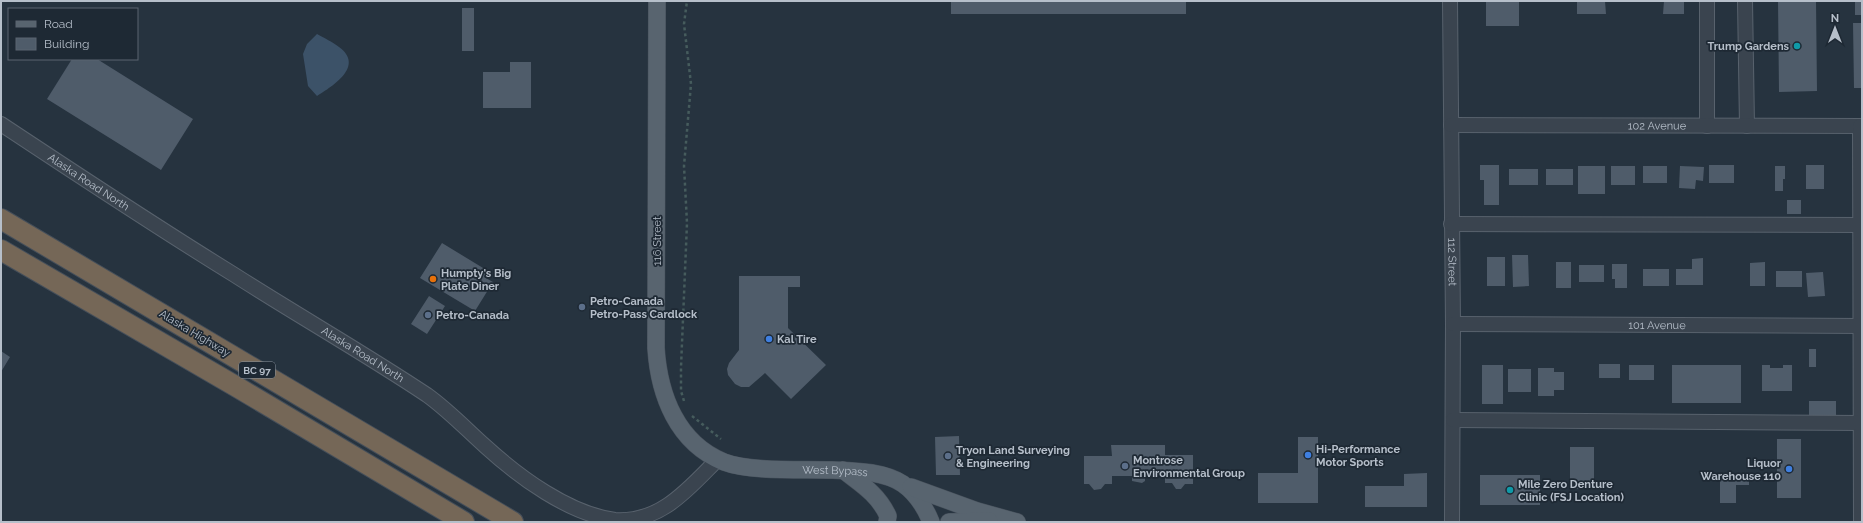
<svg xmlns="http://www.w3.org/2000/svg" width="1863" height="523" viewBox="0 0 1863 523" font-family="Raleway,sans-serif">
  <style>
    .water { fill: #3c5268 }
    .building { fill: #4f5c6a }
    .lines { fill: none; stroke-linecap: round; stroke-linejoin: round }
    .minor-casing { stroke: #58626d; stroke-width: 16 }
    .major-casing { stroke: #46505b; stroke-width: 18 }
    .highway-casing { stroke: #454f5a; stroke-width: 22 }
    .path { stroke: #465c5d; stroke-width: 2.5; stroke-dasharray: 3 3; stroke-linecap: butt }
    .minor { stroke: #3a444f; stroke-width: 14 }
    .major { stroke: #58646f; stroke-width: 17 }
    .highway { stroke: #756757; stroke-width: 20 }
    .culture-dot { fill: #0f9aa8; stroke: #1e2934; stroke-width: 1.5 }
    .food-dot { fill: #e8710a; stroke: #1e2934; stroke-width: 1.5 }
    .service-dot { fill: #5c6f8a; stroke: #1e2934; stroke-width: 1.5 }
    .shop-dot { fill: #3f7fe0; stroke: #1e2934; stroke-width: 1.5 }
    .labels { text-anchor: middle; stroke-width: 3.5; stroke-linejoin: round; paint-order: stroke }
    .shield { fill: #1e2934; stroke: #88929d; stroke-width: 1 }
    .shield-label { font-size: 10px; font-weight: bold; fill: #b6bfca }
    .poi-label { font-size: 11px; font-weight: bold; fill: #b6bfca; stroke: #1e2934; text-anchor: start }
    .street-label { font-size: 11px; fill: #b6bfca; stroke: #1e2934 }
  </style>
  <rect width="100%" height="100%" fill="#26333f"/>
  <path class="water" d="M317 34C324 38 333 42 339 47 365 66 333 86 317 96L308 86 303 54 307 44Z"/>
  <path class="building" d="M951 1H1186V14H951Z
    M1577 1H1605L1606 14H1577Z
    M1664 1H1684V14H1663Z
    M1778 1H1816L1817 91 1779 92Z
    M1855 1H1862V15H1855Z
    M1486 2H1519V26H1486Z
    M462 8H474V51H462Z
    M1853 23H1862V88H1854Z
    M72 59H97L193 119 161 170 47 99Z
    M510 62H531V108H483V72H510Z
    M1480 165H1499V205H1484V180H1480Z
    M1709 165H1734V183H1709Z
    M1806 165H1824V189H1806Z
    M1578 166H1605V194H1578Z
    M1611 166H1635V185H1611Z
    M1643 166H1667V183H1643Z
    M1680 166 1704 167 1703 181 1696 180 1695 189 1679 188Z
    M1775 166H1785V179H1783V191H1775Z
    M1509 169H1538V185H1509Z
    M1546 169H1573V185H1546Z
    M1787 200H1801V214H1787Z
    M442 243 488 271 484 277 493 282 475 311 420 278Z
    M1512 255H1528L1529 286 1513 287Z
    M1487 257H1505V286H1487Z
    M1703 258V285H1676V269H1692V259Z
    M1556 262H1571V288H1556Z
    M1765 262V286H1750V263Z
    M1612 264H1627V288H1615V279H1612Z
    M1579 265H1604V282H1579Z
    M1643 269H1669V286H1643Z
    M1776 271H1802V287H1776Z
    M1823 272 1825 296 1808 297 1806 273Z
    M739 276H800V287H788V328L826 365 791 399 765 373 749 387H741L735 384 728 375 727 369 729 363 739 350Z
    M429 296 445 306 427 334 411 324Z
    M1809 349H1816V367H1809Z
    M1 351 10 357 1 372Z
    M1599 364H1620V378H1599Z
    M1482 365H1503V404H1482Z
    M1629 365H1654V380H1629Z
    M1672 365H1741V403H1672Z
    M1762 365H1770V368H1783V365H1792V391H1762Z
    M1538 368H1554V372H1564V390H1554V396H1538Z
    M1508 369H1531V392H1508Z
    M1809 401H1836V418H1809Z
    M959 436 960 475H936L935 437Z
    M1298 437H1318V503H1258V473H1298Z
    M1777 439H1801V498H1777Z
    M1111 445H1165V455H1193V484H1185L1181 489H1176L1172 483H1165V476H1145V481L1142 483 1132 481V476H1112V484H1105L1101 489 1094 490 1089 484H1084V456H1112Z
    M1570 447H1594V489H1570Z
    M1427 473V507H1365V486H1404V474Z
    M1720 474H1749V485H1736V503H1720Z
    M1480 475H1540V505H1480Z"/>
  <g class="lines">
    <g class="minor-casing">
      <g id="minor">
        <path id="s1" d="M1450 1 1453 324 1452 522"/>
        <path d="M1707 1V126"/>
        <path d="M1745 1 1747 126"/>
        <path id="s2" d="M1 124C78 175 155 226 233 274 297 315 364 353 427 395 448 410 466 429 485 446 519 477 569 514 615 520 661 523 689 488 718 459"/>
        <path id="s3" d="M1451 125 1862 126"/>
        <path d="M1860 126 1861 522"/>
        <path d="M1451 224 1862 225"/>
        <path id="s4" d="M1453 324 1862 326"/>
        <path d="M1453 420 1862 423"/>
      </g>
    </g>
    <g class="major-casing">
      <g id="major">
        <path id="s5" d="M657 1 656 348C659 395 677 443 724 462 750 472 802 469 832 470 855 471 883 471 903 484 917 494 925 507 931 522"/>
        <path d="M843 470C861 484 878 494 888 516L887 522"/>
        <path d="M911 487 977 511 1017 522"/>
        <path d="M949 522 989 521"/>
      </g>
    </g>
    <g class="highway-casing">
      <path id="highway" d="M1 219 513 522
        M1 250 237 387 464 522"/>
    </g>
    <path class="path" d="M684 401 681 391V367L687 223 684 166 691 84 684 24 687 1
      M692 416 721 439"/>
    <use href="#minor" class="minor"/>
    <use href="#major" class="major"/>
    <use href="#highway" class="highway"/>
  </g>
  <g class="culture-dot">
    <circle cx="1797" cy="46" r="4"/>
    <circle cx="1510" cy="490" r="4"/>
  </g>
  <circle class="food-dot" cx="433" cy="279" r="4"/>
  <g class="service-dot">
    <circle cx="582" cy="307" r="4"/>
    <circle cx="428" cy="315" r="4"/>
    <circle cx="948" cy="456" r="4"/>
    <circle cx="1125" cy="466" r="4"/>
  </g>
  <g class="shop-dot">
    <circle cx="769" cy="339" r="4"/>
    <circle cx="1308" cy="455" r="4"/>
    <circle cx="1789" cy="469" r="4"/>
  </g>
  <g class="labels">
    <rect class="shield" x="239" y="362" width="36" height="16" rx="3"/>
    <g class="shield-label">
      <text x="257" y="374">BC 97</text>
    </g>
    <g class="poi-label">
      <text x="1789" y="50" text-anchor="end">Trump Gardens</text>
      <text x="441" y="277">Humpty's Big<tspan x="441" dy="13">Plate Diner</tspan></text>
      <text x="590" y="305">Petro-Canada<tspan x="590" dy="13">Petro-Pass Cardlock</tspan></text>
      <text x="436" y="319">Petro-Canada</text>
      <text x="777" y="343">Kal Tire</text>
      <text x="1316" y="453">Hi-Performance<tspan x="1316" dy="13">Motor Sports</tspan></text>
      <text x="956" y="454">Tryon Land Surveying<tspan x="956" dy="13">&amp; Engineering</tspan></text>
      <text x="1133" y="464">Montrose<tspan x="1133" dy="13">Environmental Group</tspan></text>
      <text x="1781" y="467" text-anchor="end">Liquor<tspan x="1781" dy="13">Warehouse 110</tspan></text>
      <text x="1518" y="488">Mile Zero Denture<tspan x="1518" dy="13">Clinic (FSJ Location)</tspan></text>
    </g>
    <g class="street-label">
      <text dy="4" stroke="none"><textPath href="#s3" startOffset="206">102 Avenue</textPath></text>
      <text dy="4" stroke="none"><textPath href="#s2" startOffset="105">Alaska Road North</textPath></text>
      <text transform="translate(657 241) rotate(-90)" y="4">116 Street</text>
      <text dy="4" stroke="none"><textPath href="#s1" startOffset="261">112 Street</textPath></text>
      <text dy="4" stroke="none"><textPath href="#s4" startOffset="204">101 Avenue</textPath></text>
      <text transform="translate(195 333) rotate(31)" y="4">Alaska Highway</text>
      <text dy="4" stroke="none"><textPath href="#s2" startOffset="429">Alaska Road North</textPath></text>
      <text dy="4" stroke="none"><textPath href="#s5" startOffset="599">West Bypass</textPath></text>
    </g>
  </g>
  <rect width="1863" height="523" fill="none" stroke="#b6bfca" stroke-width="4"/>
  <rect x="8" y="8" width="130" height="52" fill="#1e2934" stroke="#5b6570"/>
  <rect x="16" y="21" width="20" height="6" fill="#58646f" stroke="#5b6570"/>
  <text x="44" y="28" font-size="12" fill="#b6bfca">Road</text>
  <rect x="16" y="38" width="20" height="12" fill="#4f5c6a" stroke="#5b6570"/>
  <text x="44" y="48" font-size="12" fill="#b6bfca">Building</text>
  <g transform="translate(1835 28)" stroke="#1e2934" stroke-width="3" paint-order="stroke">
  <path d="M0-3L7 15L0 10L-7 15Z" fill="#b6bfca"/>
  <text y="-6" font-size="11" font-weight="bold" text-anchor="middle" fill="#b6bfca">N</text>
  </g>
</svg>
